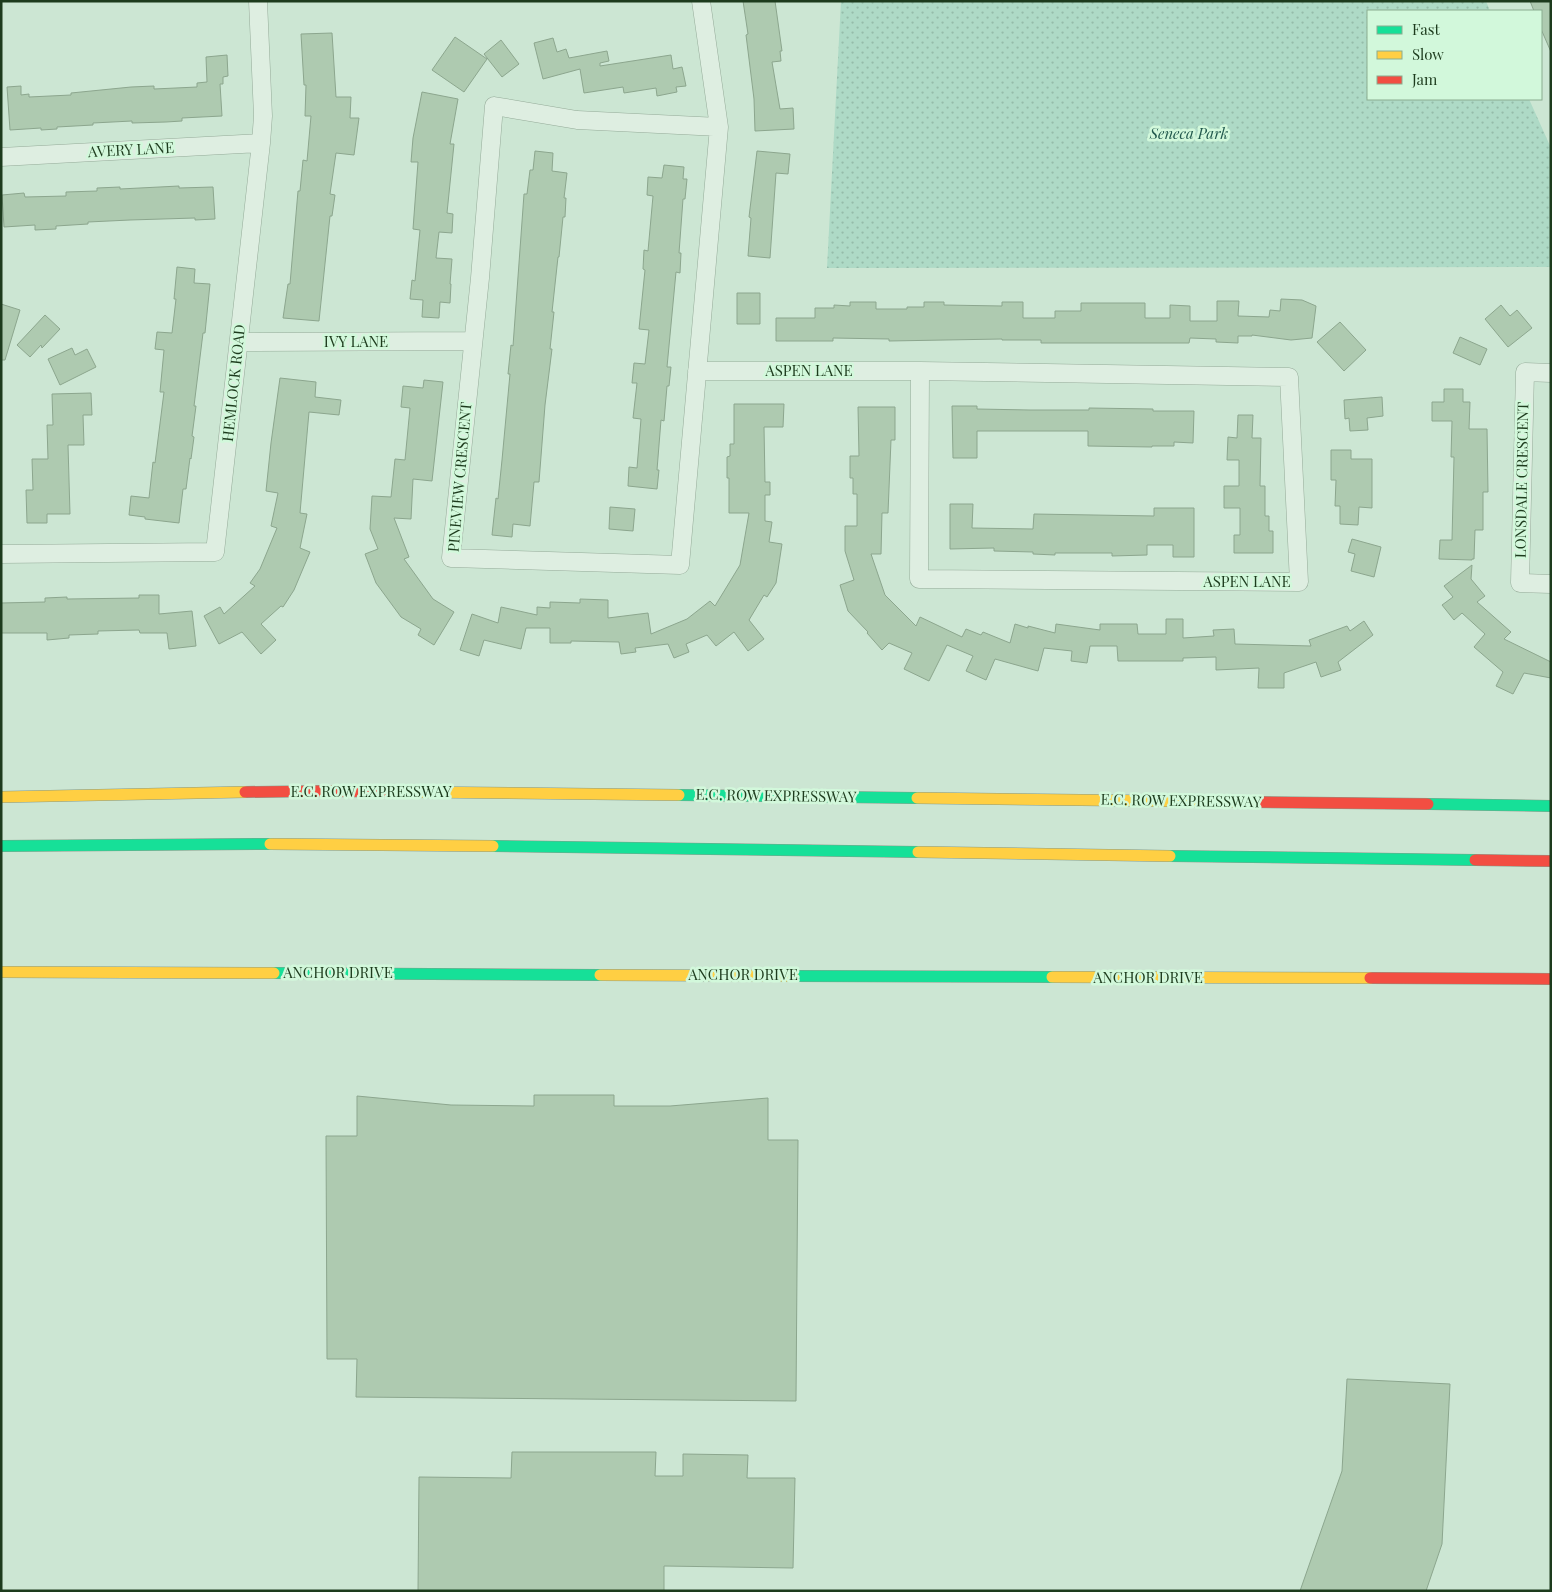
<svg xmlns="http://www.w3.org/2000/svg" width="1552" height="1592" viewBox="0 0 1552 1592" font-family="'Playfair Display',serif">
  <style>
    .park { fill: url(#park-dots) }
    .building { fill: #aecab0; stroke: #8ca68e }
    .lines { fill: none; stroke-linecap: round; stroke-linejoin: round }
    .street-casing { stroke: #95ab99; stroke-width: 19 }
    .fast-casing { stroke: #869b89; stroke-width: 12 }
    .slow-casing { stroke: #869b89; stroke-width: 12 }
    .jam-casing { stroke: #869b89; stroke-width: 12 }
    .street { stroke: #deeee1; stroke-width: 18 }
    .fast { stroke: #16e098; stroke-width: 11 }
    .slow { stroke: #ffcf43; stroke-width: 11 }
    .jam { stroke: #f24e42; stroke-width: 11 }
    .labels { text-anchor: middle; stroke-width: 5; stroke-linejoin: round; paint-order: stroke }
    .park-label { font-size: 15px; font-style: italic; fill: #22594d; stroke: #d2f8db }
    .street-label { font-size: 15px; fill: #1d3b1d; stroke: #d2f8db }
  </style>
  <defs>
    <pattern id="park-dots" width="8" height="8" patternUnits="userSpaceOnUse" patternTransform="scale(1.25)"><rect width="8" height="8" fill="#aedac6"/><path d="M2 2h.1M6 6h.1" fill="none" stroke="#95bcaa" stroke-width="1.8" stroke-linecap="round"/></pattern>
  </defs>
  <rect width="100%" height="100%" fill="#cce6d3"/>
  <path class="park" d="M841 1H1486L1490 11H1368V99H1529L1551 148V267L827 268Z"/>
  <path class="building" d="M743 1H775L782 51H780L781 61 772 62 780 109 793 108 794 129 755 131 754 99 746 35 748 34Z
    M1530 1H1551V52L1541 29V11H1534Z
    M332 33 336 97H351L350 118H359L354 155 336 153 330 194 335 195 332 216H330L319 321 283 318 288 284H290L298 191H300L303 160 307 161 311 116H305L306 85H304L301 34Z
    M455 37 487 59 464 92 432 70Z
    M553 38 557 52 566 49 569 58 607 51 609 61 600 63V66L671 55 673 69 682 67 686 86 676 87 677 92 657 96 656 88 624 93 623 87 584 93 580 69 543 79 534 43Z
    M501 40 519 64 502 77 484 54Z
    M227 55 228 76 223 77V84H220L222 116 182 118V121L166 122 132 123V121L93 123V125L57 127V129L41 130V128L10 130 7 87 21 86V95L29 94V97L71 95V93L131 87 154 86V89L197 87V83L207 82 206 57Z
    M422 92 458 99 450 144H454L447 213 453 214 452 233 439 232 436 258 452 259 450 284H451L450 303 440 302 439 318 422 317 423 300 410 299 412 280 415 281 420 230 413 229 418 162H411L413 138Z
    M535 151 553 153 552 171 567 173 564 198H566L565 217H563L559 257H558L552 312H554L550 349H552L545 405 539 482H534L530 526 513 524 512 537 492 535 496 498 498 499 502 460 510 374H508L511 345 513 346 524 194H527L530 170H533Z
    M757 151 790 154 788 174 776 173 770 258 748 256 751 218 749 217Z
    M664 165 684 167 683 179H687L685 199H683L679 253H681L680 273 676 272 667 367H671L669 386H667L664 421 661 420 657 470H659L657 489 628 486 629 467 637 468 641 419 633 418 637 383H632L634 363 645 364 649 330 639 329 645 270 643 269 644 250 648 251 653 196 647 195 648 177 662 178Z
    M179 186V188L213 187 215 219 195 220V218L130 220 88 222V224L56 226V229L35 230V225L4 227 2 195 24 193 25 197 66 196V192L97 191V188L120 187V189Z
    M177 267 195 269 194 283 210 284 205 333H203L194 406H196L192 436 194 437 191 459 190 458 186 489H183L179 523 145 519V517L129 515 131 496 149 498 153 462 155 463 164 392H160L164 350 155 349 157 332 172 333 176 299H174Z
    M737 293H760V324H737Z
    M1281 299 1302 300 1316 306 1312 338 1291 340 1252 335V336H1238V343L1216 342V339L1190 338 1189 343H1041V340H1002V339L889 341V339L833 338V341H776V318H815V308H834V305L850 306V302H876V309H907V307H924V302H944V305L1002 306V302H1023V318H1055V311H1081V303H1145V318H1170V305L1190 306V321H1217V301H1239L1238 316 1269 317 1270 310 1280 311Z
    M1 304 20 310 5 360H1Z
    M1501 305 1510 316 1517 310 1532 328 1508 347 1485 319Z
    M45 315 60 329 42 348 41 345 30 357 17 345Z
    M1340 322 1366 350 1344 371 1317 342Z
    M1460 337 1487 349 1480 365 1453 353Z
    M72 348 75 355 87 349 96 367 60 385 48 359Z
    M280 378 316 382 315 397 341 400 339 415 309 412 300 513 307 514 300 548 310 552 294 590 283 607 281 606 261 624 276 640 261 654 242 632 219 644 204 616 220 607 224 614 255 586 250 583 260 569 277 528 271 526 278 493 266 491 271 443Z
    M424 380 443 382 432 481 413 479 411 519 394 518 409 557 404 559 433 599 454 612 434 645 418 635 421 629 401 617 376 583 365 554 378 549 370 529 372 496 391 497 395 459 405 460 410 408 401 407 403 386 423 388Z
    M1444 389H1463V402H1470L1469 429H1487L1488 492H1483V530H1475L1474 559H1472V560L1439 559 1440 540H1452L1454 457H1451L1452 421H1432V402H1444Z
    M91 393 92 415H83L84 445H68L70 514H47V523H27L26 490H33L32 459H48L47 425H53L52 394Z
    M1382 397 1383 416 1367 418 1368 430 1350 431 1349 418 1345 419 1344 400Z
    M734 404H784L783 427H764L765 482H770V495H765V521L772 522 769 542 782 544 776 583 767 597 764 595 749 620 764 639 748 651 734 632 716 646 707 635 686 644 689 652 674 658 668 644 635 648 636 652 621 654 619 642 571 641V643H550V628H526L521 649 484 640 479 656 460 650 472 614 498 623 501 607 537 615V607L550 608V602L580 603V599L608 600V618L648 613 651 634 687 619 710 601 715 606 740 565 749 513H729V478H727V457L730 456V444H734Z
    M952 406H977V409L1030 410H1089V408L1153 409V411H1194L1193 443 1174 442V446H1152V447L1088 446V431H977V458H953Z
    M858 407H895V440H891L888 513H882L881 554H871L885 595 916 626 920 617 962 637 966 629 981 635 983 632 1010 643 1015 624 1028 628V626L1055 633 1056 624 1100 630V624H1137L1138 634H1166V619H1183V638L1214 636 1213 630 1234 629 1235 644 1311 646 1309 640 1347 626 1350 631 1364 621 1373 635 1338 662 1341 670 1321 677 1316 662 1284 673V688H1258L1259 668 1216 670V657L1183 658V661H1118L1117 646H1090L1087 663 1071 661 1072 651 1044 648 1038 671 995 659 986 680 966 671 973 656 947 645 929 681 904 669 912 653 889 643 882 650 867 633 868 632 848 611 840 585 854 580 845 551V526H857V494H853V478H850V456H859Z
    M1238 415H1253L1252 438H1261L1260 486H1265V516H1269V531H1273V553H1234V535H1240V508H1224V486H1239V460H1227L1228 437 1237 438Z
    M1331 450H1351V459H1372V508L1359 507 1358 525 1340 524V506H1335L1336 480H1331Z
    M950 504H973L972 528 1033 529 1034 514 1154 516V508H1194V557H1173V545H1147V555L1112 556V553H1055V555L1033 554V552L994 551V548L950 549Z
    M610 507 635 509 633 531 609 529Z
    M1352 539 1381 547 1374 577 1351 571 1355 554 1348 552Z
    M1472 565 1471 579 1485 596 1477 602 1511 632 1504 639 1551 662V678L1524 673 1513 694 1496 686 1503 672 1474 647 1485 634 1462 613 1454 620 1442 605 1453 597 1444 586Z
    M139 595H159V614L192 611 196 646 169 649 167 633H140L139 630 98 631V634L69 635V638L47 640V633H1V603L45 602V598L67 597V599L139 598Z
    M534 1095H614V1106H670L768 1098V1140H798L796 1401 356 1397 357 1359H327L326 1136H357V1096L451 1105 534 1106Z
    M1347 1379 1450 1384 1442 1544 1426 1591H1300L1342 1471Z
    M512 1452H656L655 1476H683V1454L748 1455 747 1478H795L793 1568 664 1566V1591H418L419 1477 511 1478Z"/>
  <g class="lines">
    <g class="street-casing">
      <path id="street" d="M701 1 719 127 680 565 451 558 480 278 494 106 577 120 719 127
        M1 157 261 143
        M239 342 473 341
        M697 371H920L919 579 1299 582 1289 377 920 371
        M1551 373 1525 372 1520 583 1551 584
        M1 554 215 552 261 143 263 116 258 1"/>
    </g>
    <g class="fast-casing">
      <path id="fast" d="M679 795 917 798
        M1428 804 1551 806
        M1 846 270 844
        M493 846 918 852
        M1170 856 1475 860
        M274 973 600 975
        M793 976 1052 977"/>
    </g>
    <g class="slow-casing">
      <path id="slow" d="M414 792 679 795
        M1 797 245 792
        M917 798 1253 802
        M270 844 493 846
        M918 852 1170 856
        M1 972 274 973
        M600 975 793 976
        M1052 977 1370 978"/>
    </g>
    <g class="jam-casing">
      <path id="jam" d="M245 792 325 791 414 792
        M1253 802 1428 804
        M1475 860 1551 861
        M1370 978 1551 979"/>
    </g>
    <use href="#street" class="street"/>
    <use href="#fast" class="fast"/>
    <use href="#slow" class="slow"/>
    <use href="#jam" class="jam"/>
  </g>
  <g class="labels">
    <g class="park-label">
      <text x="1189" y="139">Seneca Park</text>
    </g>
    <g class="street-label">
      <text transform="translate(131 150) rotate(-3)" y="5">AVERY LANE</text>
      <text x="356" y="347">IVY LANE</text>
      <text x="809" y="376">ASPEN LANE</text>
      <text transform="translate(234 383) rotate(-84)" y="5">HEMLOCK ROAD</text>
      <text transform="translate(460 477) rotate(-85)" y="5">PINEVIEW CRESCENT</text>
      <text transform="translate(1522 480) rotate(-89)" y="5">LONSDALE CRESCENT</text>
      <text x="1247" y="587">ASPEN LANE</text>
      <text x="371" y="797">E.C. ROW EXPRESSWAY</text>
      <text transform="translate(776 796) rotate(1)" y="5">E.C. ROW EXPRESSWAY</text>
      <text transform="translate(1181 801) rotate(1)" y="5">E.C. ROW EXPRESSWAY</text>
      <text x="338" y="978">ANCHOR DRIVE</text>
      <text x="743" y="980">ANCHOR DRIVE</text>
      <text x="1148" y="983">ANCHOR DRIVE</text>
    </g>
  </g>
  <rect width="1552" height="1592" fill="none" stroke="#1d3b1d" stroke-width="5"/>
  <rect x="1367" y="10" width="175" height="90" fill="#d2f8db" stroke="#8aac8f"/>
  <rect x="1377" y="26" width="25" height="8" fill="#16e098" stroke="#8aac8f"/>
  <text x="1412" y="35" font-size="15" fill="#1d3b1d">Fast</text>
  <rect x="1377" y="51" width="25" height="8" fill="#ffcf43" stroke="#8aac8f"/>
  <text x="1412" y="60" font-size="15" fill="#1d3b1d">Slow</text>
  <rect x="1377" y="76" width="25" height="8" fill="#f24e42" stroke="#8aac8f"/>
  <text x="1412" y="85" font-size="15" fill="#1d3b1d">Jam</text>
</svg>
